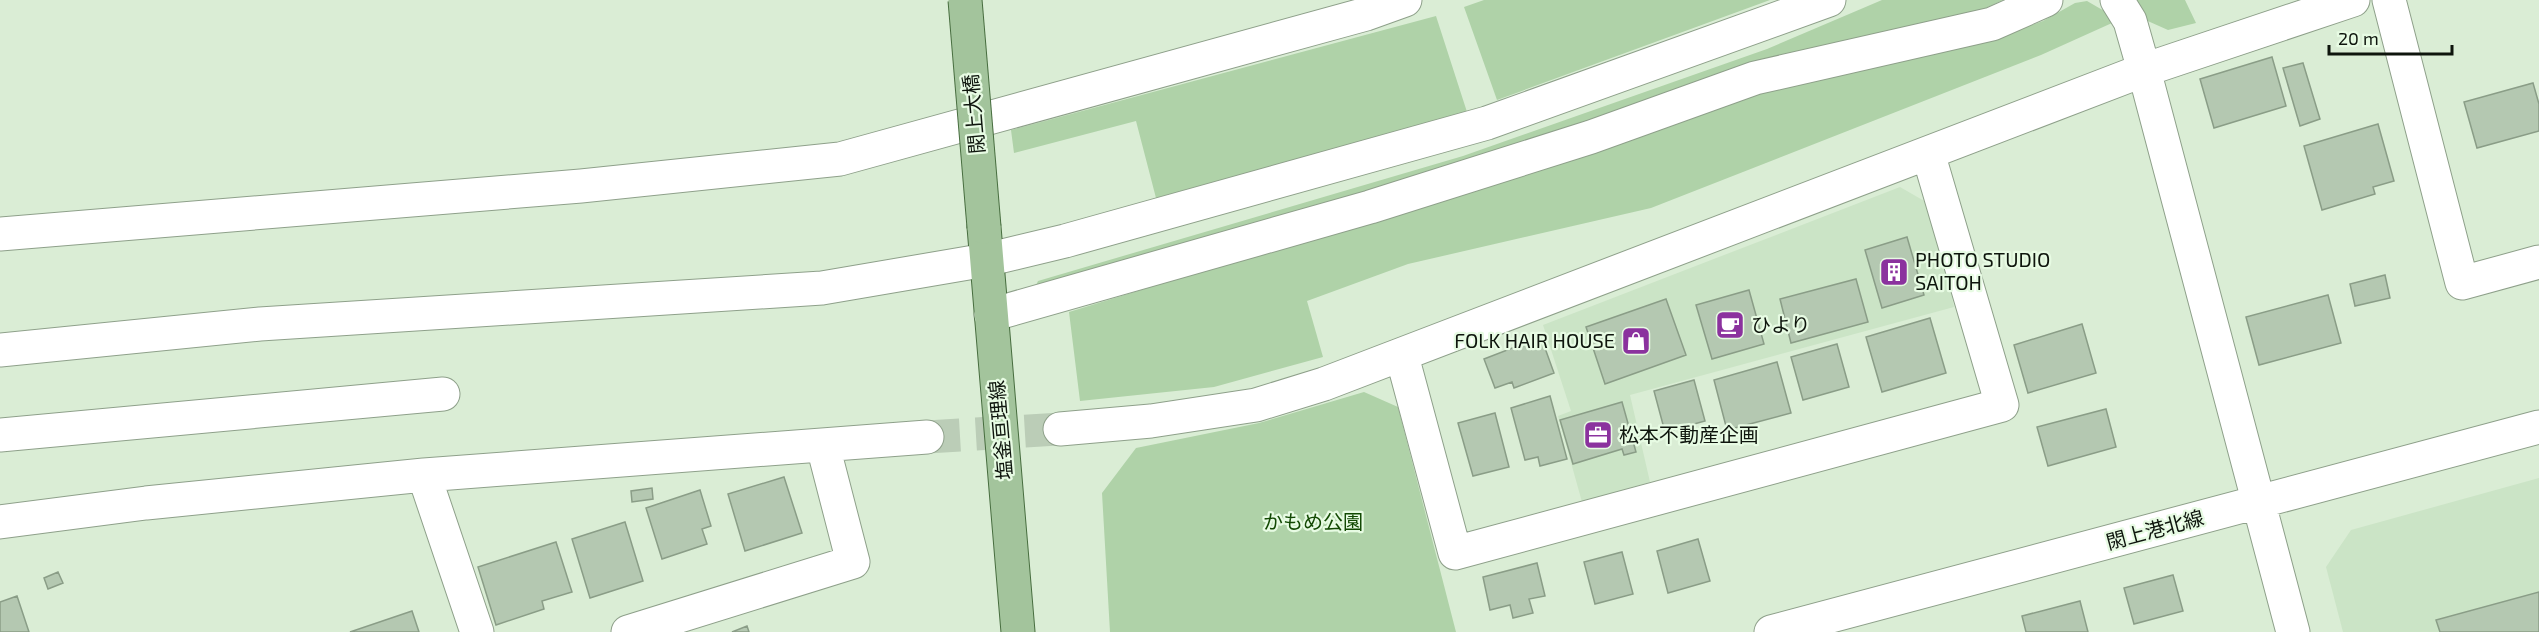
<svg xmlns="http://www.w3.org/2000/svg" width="2539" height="632" viewBox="0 0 2539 632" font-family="'Exo 2','Noto Sans JP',sans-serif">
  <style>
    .built { fill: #cbe4c6 }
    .green { fill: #afd2a8 }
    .building { fill: #b4c8b1; stroke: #8a9d87; stroke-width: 1.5 }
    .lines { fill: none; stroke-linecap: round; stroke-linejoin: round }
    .minor-tunnel { stroke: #bbcdb7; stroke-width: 33; stroke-dasharray: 33 16; stroke-linecap: butt }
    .minor-casing { stroke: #8ea08a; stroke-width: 35 }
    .major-casing { stroke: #476d3f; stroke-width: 35 }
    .minor { stroke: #fff; stroke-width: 33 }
    .major { stroke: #a3c49c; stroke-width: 33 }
    .major-bridge-casing { stroke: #476d3f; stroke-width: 35; stroke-linecap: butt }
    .major-bridge { stroke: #a3c49c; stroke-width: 33 }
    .labels { text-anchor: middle; stroke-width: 4.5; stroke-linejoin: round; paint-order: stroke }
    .street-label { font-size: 20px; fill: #0e150d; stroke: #e7fbe3 }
    .poi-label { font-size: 20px; fill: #0e150d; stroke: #e7fbe3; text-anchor: start }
    .park-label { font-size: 20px; fill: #124903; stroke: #e7fbe3 }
  </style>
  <rect width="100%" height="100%" fill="#daedd5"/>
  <path class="built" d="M1900 187 1933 206 1954 307 1630 395 1650 482 1582 502 1558 416 1571 411 1543 325Z
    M2539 478V632H2343L2326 567 2351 530Z"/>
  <path class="green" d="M1484 0H1770L1497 100 1464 7Z
    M1882 0H2003L1977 12 1469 167 1032 294 1038 281 1463 156 1767 49Z
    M2134 0H2185L2196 23 2168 30 2141 18Z
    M2087 1 2106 12 2112 23 2041 55 1651 208 1408 264 1307 301 1323 357 1214 387 1080 401 1069 312 1415 206 1772 89 2001 36 2043 21 2075 3Z
    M1436 16 1467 112 1156 198 1136 121 1014 153 1011 130Z
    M1364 392 1398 407 1456 632H1110L1102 493 1136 448 1259 423Z"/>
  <path class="building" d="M2272 57 2286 106 2214 128 2200 79Z
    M2303 63 2320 119 2300 126 2283 68Z
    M2533 83 2539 104V131L2477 148 2464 102Z
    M2378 124 2394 181 2373 187 2375 194 2322 210 2304 146Z
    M1907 237 1924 295 1882 308 1865 250Z
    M2385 275 2390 298 2355 306 2350 284Z
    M1856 279 1868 322 1791 343 1780 299Z
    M1749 290 1764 344 1712 359 1696 305Z
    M2328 295 2341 343 2259 365 2246 317Z
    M1666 299 1686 355 1605 384 1586 327Z
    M1930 318 1946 373 1882 392 1866 337Z
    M2082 324 2096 373 2028 393 2014 345Z
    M1541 337 1554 373 1514 388 1512 382 1495 388 1484 359Z
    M1837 344 1849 387 1803 400 1791 357Z
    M1777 362 1791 413 1727 430 1714 380Z
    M1694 380 1705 421 1665 432 1654 391Z
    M1550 396 1567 459 1540 466 1538 457 1525 460 1511 408Z
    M1622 402 1636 452 1624 455 1622 449 1573 464 1560 420Z
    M2106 409 2116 447 2048 466 2037 427Z
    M1495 413 1509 467 1473 476 1458 423Z
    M784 477 802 533 745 551 728 494Z
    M652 488 653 499 632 502 631 491Z
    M700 490 711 526 702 529 707 544 662 559 646 508Z
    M625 522 643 581 590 598 572 539Z
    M1698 539 1710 581 1668 593 1657 551Z
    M556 542 572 592 542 601 544 609 496 625 478 567Z
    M1622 552 1633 594 1595 604 1584 562Z
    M1537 563 1545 596 1529 599 1533 613 1513 618 1510 605 1490 610 1483 577Z
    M58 572 63 583 48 589 44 578Z
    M2173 575 2183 611 2134 624 2124 588Z
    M2539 592V632H2440L2436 620Z
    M17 596 29 632H0V602Z
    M2080 601 2088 632H2026L2022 616Z
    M412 611 419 632H350Z
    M747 626 749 632H732Z"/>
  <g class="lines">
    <path class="minor-tunnel" d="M927 437 1060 429"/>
    <g class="minor-casing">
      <path id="minor" d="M2117 0 2130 21 2144 70 2293 632
        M2389 0 2462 283 2539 262
        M0 234 581 186 840 159 1366 14 1405 0
        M991 315 1370 207 1591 137 1755 78 1992 24 2046 0
        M0 350 260 324 822 288 986 260 1065 241 1487 123 1829 0
        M1402 356 1455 553 2002 405 1928 153
        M1060 429 1151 421 1256 405 1324 384 2144 70 2353 0
        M0 435 443 394
        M424 475 477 632
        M0 522 146 503 424 475 927 437
        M628 632 853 562 823 446
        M1771 632 2539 427"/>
    </g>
    <g class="major-casing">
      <path id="major" d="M984 227 1018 632"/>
    </g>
    <use href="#minor" class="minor"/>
    <use href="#major" class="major"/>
    <g class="major-bridge-casing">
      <path id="major-bridge" d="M965 0 984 227"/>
    </g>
    <use href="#major-bridge" class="major-bridge"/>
  </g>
  <defs>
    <g id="building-square" transform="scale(1.5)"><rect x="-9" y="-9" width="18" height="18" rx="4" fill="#8b329e" stroke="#e7fbe3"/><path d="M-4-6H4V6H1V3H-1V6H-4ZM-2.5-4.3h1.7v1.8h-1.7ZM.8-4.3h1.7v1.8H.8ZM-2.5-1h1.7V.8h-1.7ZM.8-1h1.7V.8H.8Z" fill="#fff"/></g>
    <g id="cafe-square" transform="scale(1.5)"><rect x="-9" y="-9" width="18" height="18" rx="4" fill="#8b329e" stroke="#e7fbe3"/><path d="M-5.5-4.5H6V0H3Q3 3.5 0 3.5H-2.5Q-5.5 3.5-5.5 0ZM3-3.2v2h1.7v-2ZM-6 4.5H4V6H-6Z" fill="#fff"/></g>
    <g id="shop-square" transform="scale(1.5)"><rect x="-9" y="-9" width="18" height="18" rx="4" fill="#8b329e" stroke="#e7fbe3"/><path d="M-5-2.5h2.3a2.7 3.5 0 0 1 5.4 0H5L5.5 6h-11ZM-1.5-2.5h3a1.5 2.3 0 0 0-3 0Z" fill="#fff"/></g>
    <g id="office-square" transform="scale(1.5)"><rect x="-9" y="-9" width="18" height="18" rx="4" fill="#8b329e" stroke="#e7fbe3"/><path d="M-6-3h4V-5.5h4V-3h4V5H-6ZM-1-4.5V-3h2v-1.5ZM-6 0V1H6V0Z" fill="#fff"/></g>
  </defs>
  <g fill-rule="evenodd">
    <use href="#building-square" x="1894" y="272"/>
    <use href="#cafe-square" x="1730" y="325"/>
    <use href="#shop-square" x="1636" y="341"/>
    <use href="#office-square" x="1598" y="435"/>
  </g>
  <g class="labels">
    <g class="street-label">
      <text transform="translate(974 114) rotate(-95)" y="7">閖上大橋</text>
      <text transform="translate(1001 430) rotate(-95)" y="7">塩釜亘理線</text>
      <text transform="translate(2155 530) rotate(-15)" y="7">閖上港北線</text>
    </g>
    <g class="poi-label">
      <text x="1915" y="267">PHOTO STUDIO<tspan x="1915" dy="23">SAITOH</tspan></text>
      <text x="1751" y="332">ひより</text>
      <text x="1615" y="348" text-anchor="end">FOLK HAIR HOUSE</text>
      <text x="1619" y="442">松本不動産企画</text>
    </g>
    <g class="park-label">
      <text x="1313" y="529">かもめ公園</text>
    </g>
  </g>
  <path d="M2329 45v9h123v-9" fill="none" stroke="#0e150d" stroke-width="3"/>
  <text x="2338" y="45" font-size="18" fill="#0e150d" stroke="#e7fbe3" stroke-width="4.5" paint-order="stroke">20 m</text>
</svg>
